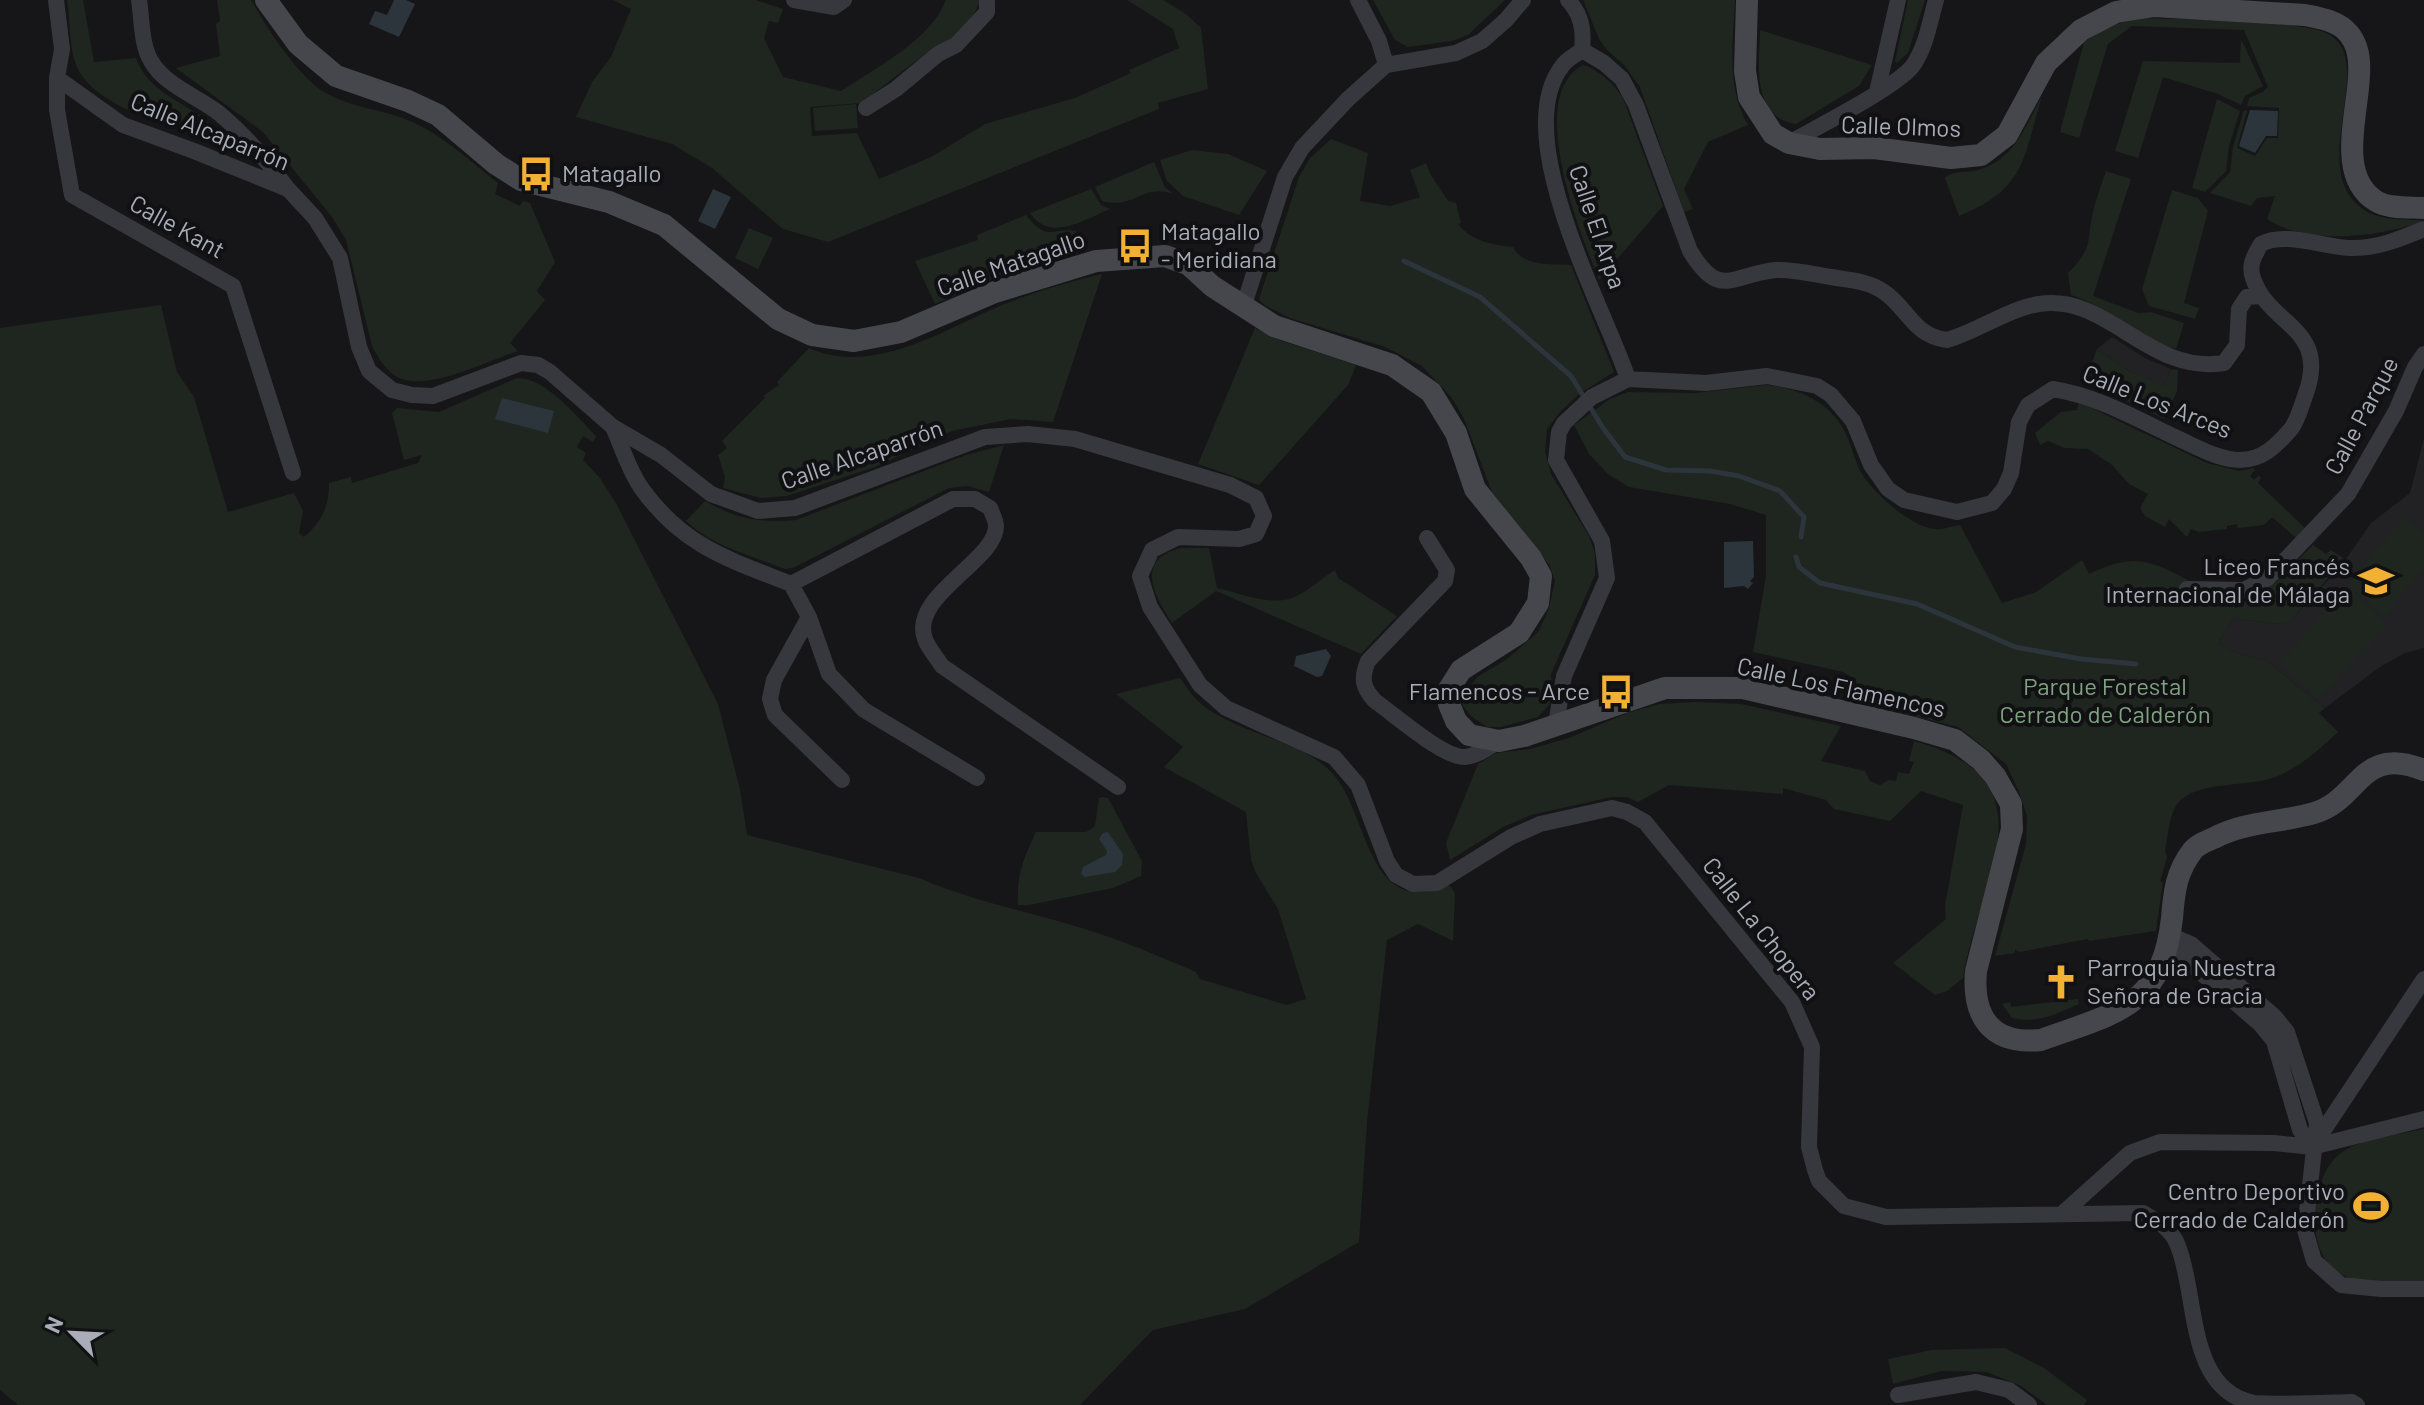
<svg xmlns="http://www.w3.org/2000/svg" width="2424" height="1405" viewBox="0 0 2424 1405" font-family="Barlow,sans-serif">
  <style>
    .built { fill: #222225 }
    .green { fill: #1e261f }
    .water { fill: #2c353c }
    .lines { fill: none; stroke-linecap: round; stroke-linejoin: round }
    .stream { stroke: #2c353c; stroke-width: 5 }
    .street { stroke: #37383d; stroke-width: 16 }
    .secondary { stroke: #45474d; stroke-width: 22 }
    .labels { text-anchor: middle; stroke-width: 8; stroke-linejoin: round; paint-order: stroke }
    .street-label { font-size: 24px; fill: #a8adb8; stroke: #111113 }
    .poi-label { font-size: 24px; fill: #a8adb8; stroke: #111113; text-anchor: start }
    .park-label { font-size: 24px; fill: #7fa381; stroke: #111113 }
  </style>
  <rect width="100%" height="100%" fill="#161618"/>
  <path class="built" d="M2112 337 2145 358 2171 369 2164 387 2124 368 2097 349Z
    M2424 438V648L2405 653 2380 667 2325 708 2267 661 2236 653 2218 644 2233 618 2276 624 2294 617 2341 566 2371 523 2410 493Z"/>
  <path class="green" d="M67 0H83L94 62 136 58C148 91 178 99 205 119 221 132 237 146 252 161 235 153 218 144 201 137 163 122 90 106 75 62 69 43 70 19 67 0Z
    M217 0H251C267 28 297 75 324 92 350 108 384 109 412 122 444 136 470 161 498 183L495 194 520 206 523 201 530 203 555 262 537 291 545 300 510 343 518 351C487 361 424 394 396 376 385 370 378 357 372 346L346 240 332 217 263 132 176 68 220 56 216 24 220 21Z
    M613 0H756L783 9 778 23 769 21 764 38 783 77 841 91C876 67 930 41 946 0H981L972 18 952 40 934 47 861 103 810 107 812 136 857 133 879 179 931 157 985 124 1075 98 1131 73 1129 70 1179 48 1173 29 1127 0H1163L1186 14 1201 28 1208 89 1158 103 1159 109 828 242 783 229 712 168 672 144 576 117 592 82 611 57 631 9Z
    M1373 0H1505L1468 35 1452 41 1408 47 1395 40Z
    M1583 0H1735C1733 42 1726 88 1748 125L1708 142 1684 189 1693 209 1684 212 1640 87 1624 65 1607 50 1599 39Z
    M1908 0H1925L1908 53 1897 63 1895 61Z
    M2141 18C2178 20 2306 19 2330 35 2378 66 2303 173 2366 211 2384 222 2408 218 2424 221 2380 237 2307 246 2267 219L2275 196 2257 198 2251 206 2210 193 2230 172 2233 147 2244 110 2247 111 2237 148 2255 156 2267 138H2278L2279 108 2247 106 2249 98 2263 92 2268 87 2244 30 2132 26 2108 44 2079 138 2060 132 2084 42C2102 28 2119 22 2141 18Z
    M1760 30 1872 65 1859 86 1796 124C1751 118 1759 63 1760 30Z
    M2241 39 2263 86 2245 96 2241 105 2218 94 2163 77 2138 158 2115 151 2143 61 2240 63Z
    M1583 65C1600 71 1613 83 1623 98L1663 206 1599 280C1581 235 1524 96 1583 65Z
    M2042 96C2023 159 2026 189 1959 216L1945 178C1954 169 1968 174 1981 169 2014 159 2027 124 2042 96Z
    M2217 99 2240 111 2229 146 2226 171 2205 192 2192 188Z
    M856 104 858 128 815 131 813 108Z
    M1331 139 1368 153 1360 201 1390 206 1420 197 1410 170 1426 163C1431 179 1440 187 1448 201L1456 203 1461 223 1458 224C1471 241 1493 245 1513 247 1523 267 1552 264 1571 265L1614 372 1579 394 1560 412 1547 429 1545 451 1551 474 1589 536 1595 554V575L1551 674 1553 695 1549 705 1538 717 1501 727H1487L1471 716 1463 706V697L1477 677 1507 659 1538 632 1548 611 1555 581 1550 566 1492 492 1464 419 1452 398 1422 366 1385 347 1290 318 1264 305 1259 299 1299 177 1310 158Z
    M1192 150 1228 154 1267 171 1239 215 1183 196 1167 181 1160 160Z
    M1154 162 1165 187 1173 194C1141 183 1136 210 1102 201L1095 187Z
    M2106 171 2131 179 2093 296 2138 313 2151 312 2184 323 2176 349C2138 339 2109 307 2071 295L2068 273C2096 245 2085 242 2094 208 2097 196 2102 183 2106 171Z
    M1091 189 1101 205 1110 209C1083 220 1051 243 1030 213Z
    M2172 190 2198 198 2208 211 2184 303 2199 308 2195 319 2149 306 2142 289Z
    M1026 215C1048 243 1052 227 1076 231L1083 243 1084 251 1024 265 935 304 915 261 978 240 977 235Z
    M749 228 773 238 758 269 735 258Z
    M1102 274 1053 422 1011 419 952 431 875 467 787 496 761 498 723 488 725 477 718 455 727 448 722 441 765 398 763 396 779 385 777 382 809 348C873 377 945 329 1002 305 1035 292 1067 282 1102 274Z
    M161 305 177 372 194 397 228 512 294 493 303 511 299 533 304 537C322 521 329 507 329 483L351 477 352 483 418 463 422 455 404 460 392 413 397 408 439 412 517 378C545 377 576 416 596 436L593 442 583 436 577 447 586 453 583 460 600 478 617 505 718 704 740 789 747 835 919 878C979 904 1042 914 1103 935 1134 945 1165 959 1196 972L1200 979 1287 1005 1306 999 1278 909 1256 873 1251 860 1246 812 1164 767 1183 747 1116 694 1180 678C1186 686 1192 696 1199 702 1235 734 1304 740 1334 775 1369 816 1368 922 1449 884L1455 894 1453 941 1418 924 1387 940 1367 1122 1359 1242 1245 1309 1153 1330 1080 1405H18L0 1390V328Z
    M1255 328 1282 341 1356 365 1348 385 1259 485 1198 464Z
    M2097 349 2124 368 2164 386 2171 369 2178 370 2177 391 2164 419 2085 381Z
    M1765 385C1795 387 1827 401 1843 428 1851 442 1854 460 1862 474 1874 493 1912 528 1935 529 1943 530 1952 526 1960 525L2002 603 2036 592 2082 560 2089 574C2132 554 2147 558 2189 581 2209 591 2211 598 2235 598V608L2239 607V602L2252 600 2251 594 2275 583 2313 545 2326 554 2331 550 2345 559 2294 617 2287 622 2276 624 2233 618 2218 644 2236 653 2267 661 2325 708 2319 713 2338 732C2318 750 2299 769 2272 778 2247 787 2196 781 2178 803 2169 814 2168 837 2165 851L2167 857 2160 882 2163 881 2156 931 2089 941 2088 939 2019 952 2015 949V953L1995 956 2026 844 2027 816 2019 792 2006 764 1958 727 1850 700 1852 677 1843 672 1753 652 1766 576V515L1730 504 1629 487 1608 474 1589 454 1574 425 1610 399 1628 392 1695 393Z
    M2079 402 2207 463 2239 471 2253 468 2255 470 2250 476 2254 480 2259 475 2261 478 2258 483 2305 528 2296 538 2272 517 2264 525 2238 528 2237 524 2227 526V529L2199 532 2191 529 2187 537 2169 519 2165 527 2145 516 2140 508 2148 494 2129 484 2112 465 2088 449 2065 448 2048 441 2040 445 2035 433 2061 412 2077 410Z
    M1004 445 989 492 968 486 949 488 793 568 785 569C752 556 712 546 686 521L705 501C737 519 759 523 796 520L966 455Z
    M2404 516 2424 533V569L2385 616 2347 585Z
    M1181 548H1209L1217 588C1240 593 1268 606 1292 598 1306 593 1322 578 1335 570L1338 578 1397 616 1361 654 1216 591 1172 623C1154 595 1134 560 1181 548Z
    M2348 587 2388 625 2318 699 2279 662Z
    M1696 702 1741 704 1841 726 1821 761 1865 771 1870 781 1880 785 1889 780 1896 781 1898 772 1909 774 1914 762 1909 761 1914 741C2058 780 1978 881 1963 978L1947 991 1935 995 1893 963 1946 919 1945 906 1963 805 1921 791 1890 821 1834 809 1826 800 1783 788V794L1669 785 1638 802 1627 797H1612L1531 815 1503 827 1450 860 1446 843 1478 764 1496 753 1530 749 1569 738 1627 713 1659 704Z
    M1103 797 1108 798 1142 861 1141 876 1113 888 1029 905H1018C1016 876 1024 857 1036 832H1086L1095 826 1099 798Z
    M2078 999 2079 1004C2056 1014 2037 1024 2012 1018L2002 1004 2010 1002 2011 1007Z
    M2424 1129V1281C2398 1281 2362 1287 2339 1273 2303 1252 2310 1175 2341 1153 2363 1137 2398 1135 2424 1129Z
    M2005 1348 2044 1368 2087 1400 2084 1405H2047L2021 1386 1987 1372 1941 1371 1893 1384 1888 1359 1932 1350Z"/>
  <path class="water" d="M394 0H406L415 4 399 37 369 24 375 11 387 15Z
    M2250 110 2278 111 2277 136H2266L2255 153 2239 146Z
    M713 189 731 197 715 229 698 221Z
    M502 398 554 411 548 433 495 419Z
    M1753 541 1754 577 1750 581 1753 583 1748 589 1744 586 1724 588V542Z
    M1326 649 1331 656 1322 676 1317 677 1294 666 1296 656Z
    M1108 832 1123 854 1122 865 1115 872 1085 877 1081 874 1083 867 1106 855 1107 851 1099 839 1103 833Z"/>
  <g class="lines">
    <path class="stream" d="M1404 261 1480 297 1571 376 1603 428 1625 457 1666 470 1710 471 1739 476 1780 491 1804 517 1801 537
      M1796 557 1799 567 1820 583 1917 604 2015 647 2081 659 2136 664"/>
    <path class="street" d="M56 0 62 49 57 78V110L72 195 233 286 293 473
      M139 0C142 18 141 45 151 61 165 86 199 97 220 114 246 136 267 160 287 188
      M794 0 834 7 844 0
      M1358 0 1379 41 1386 65
      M1568 0C1582 15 1584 31 1582 50
      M1582 50 1604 63 1622 79 1636 105 1690 251C1720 300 1731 275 1775 270 1793 269 1813 274 1831 277 1849 280 1869 281 1884 292 1908 308 1912 335 1947 340 1976 332 2010 308 2039 304 2108 293 2148 375 2224 363L2237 345 2239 309 2247 297 2261 296
      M1582 50C1576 55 1567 59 1563 65 1507 134 1604 307 1628 379
      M57 78 123 125 194 151 288 189 315 218 340 258 359 347 369 371 392 390 412 395 433 396 521 363 538 365 550 372 613 427 661 455 711 494 758 511 795 508 985 437 1028 434 1075 439 1230 485 1256 498 1264 516 1256 534 1239 539 1178 537 1152 550 1140 576 1150 607 1200 685 1226 708 1334 757 1358 785 1387 861 1396 875 1413 884 1437 883 1511 837 1540 824 1612 808 1627 812 1645 822 1792 1002 1812 1047 1809 1147 1815 1170 1819 1181 1844 1206 1886 1217 2143 1213C2157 1221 2172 1229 2178 1246 2198 1295 2186 1390 2254 1403 2285 1405 2321 1403 2352 1402L2357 1405
      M1877 92 1898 0
      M866 108 896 89 938 54 956 45 987 12V0
      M1789 143C1815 128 1901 85 1914 64 1926 46 1930 21 1936 0
      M1243 308 1285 177 1302 148 1348 99 1386 65 1456 53 1482 41 1506 20 1523 0
      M613 427C622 447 629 471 642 489 683 546 728 559 791 584L953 499H975L990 508C992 513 996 521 996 526 996 561 909 596 925 639 928 648 937 658 942 666L1118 787
      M1427 538 1447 570 1445 581 1368 661C1361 678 1362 687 1375 701 1394 714 1443 758 1465 757 1477 756 1489 747 1499 741
      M791 584 809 617 829 674 864 710 977 778
      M2187 589 2244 590 2268 578 2348 494 2396 411 2415 367 2424 354
      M809 617 774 680 770 699 775 715 842 780
      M1556 724 1564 676 1607 578 1602 541 1556 460 1559 432 1564 423 1592 397 1628 379 1706 383 1767 376 1817 386 1831 395 1853 421 1871 465 1888 489 1904 500 1957 512 1992 503 2004 489 2011 473 2019 422 2028 405 2053 389C2097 396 2137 419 2177 438 2197 447 2219 460 2240 460 2263 460 2277 445 2291 429 2298 420 2301 407 2305 396 2331 327 2269 327 2253 278 2248 264 2255 255 2261 244 2284 231 2324 247 2350 248 2376 249 2400 239 2424 229
      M2170 935 2191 944 2275 1017 2287 1032 2317 1123 2305 1230 2314 1261 2341 1285 2381 1289H2424
      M2170 935 2183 957 2260 1024 2274 1041 2300 1130 2312 1147
      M2315 1143 2424 979
      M2063 1213 2130 1153 2160 1142 2274 1143 2312 1147 2424 1119
      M1898 1395 1976 1382 2009 1390 2029 1405"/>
    <path class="secondary" d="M266 0 298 44 336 76 408 101 438 115 496 164 521 180 609 202 664 225 778 319 812 335 854 341 901 332 995 292 1096 261 1165 256 1188 264 1212 286 1274 326 1392 365 1431 392 1456 433 1475 489 1531 558 1541 576 1538 603 1519 633 1461 670 1449 689V704L1456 721 1469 735 1499 741 1524 736 1665 688H1743L1914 728 1955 740 1981 760 1995 776 2011 804 2012 829 1976 971C1972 1017 1991 1045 2041 1040 2115 1013 2162 1008 2172 918 2174 892 2176 872 2193 850 2198 844 2207 841 2214 838 2246 821 2280 823 2314 813 2361 799 2360 744 2424 770
      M1747 0 1745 71 1749 97 1773 134 1789 143 1820 149 1874 148 1951 158 1981 155 2007 135 2046 63 2081 30 2116 12 2154 6 2305 15C2320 18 2339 21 2349 34 2359 46 2360 61 2359 75 2358 114 2336 176 2376 201 2389 209 2409 207 2424 208"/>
  </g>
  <defs>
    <g id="bus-bare" transform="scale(2.76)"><path d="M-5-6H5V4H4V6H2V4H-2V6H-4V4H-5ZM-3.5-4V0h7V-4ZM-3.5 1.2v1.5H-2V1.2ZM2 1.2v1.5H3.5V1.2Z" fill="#f2b134" stroke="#111113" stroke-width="2.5" paint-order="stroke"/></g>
    <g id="school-bare" transform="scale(2.76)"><path d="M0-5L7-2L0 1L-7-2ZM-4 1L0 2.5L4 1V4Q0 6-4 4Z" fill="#f2b134" stroke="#111113" stroke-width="2.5" paint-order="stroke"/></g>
    <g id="church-bare" transform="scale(2.76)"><path d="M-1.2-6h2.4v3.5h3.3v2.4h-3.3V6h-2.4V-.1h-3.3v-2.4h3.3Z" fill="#f2b134" stroke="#111113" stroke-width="2.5" paint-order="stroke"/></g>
    <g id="stadium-bare" transform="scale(2.76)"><path d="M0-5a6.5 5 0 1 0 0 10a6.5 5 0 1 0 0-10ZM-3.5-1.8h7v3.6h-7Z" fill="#f2b134" stroke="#111113" stroke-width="2.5" paint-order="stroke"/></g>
  </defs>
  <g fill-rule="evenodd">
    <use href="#bus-bare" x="536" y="174"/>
    <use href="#bus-bare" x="1135" y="246"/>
    <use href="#school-bare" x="2376" y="581"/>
    <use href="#bus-bare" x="1616" y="692"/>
    <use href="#church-bare" x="2061" y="982"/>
    <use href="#stadium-bare" x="2371" y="1206"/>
  </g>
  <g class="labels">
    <g class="street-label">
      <text transform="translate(1901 127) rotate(2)" y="8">Calle Olmos</text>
      <text transform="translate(210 132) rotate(22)" y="8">Calle Alcaparrón</text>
      <text transform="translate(177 227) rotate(29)" y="8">Calle Kant</text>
      <text transform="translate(1597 227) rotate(71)" y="8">Calle El Arpa</text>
      <text transform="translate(1011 264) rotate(-19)" y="8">Calle Matagallo</text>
      <text transform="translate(2157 402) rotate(22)" y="8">Calle Los Arces</text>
      <text transform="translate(2362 416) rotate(-62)" y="8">Calle Parque</text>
      <text transform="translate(862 455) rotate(-19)" y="8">Calle Alcaparrón</text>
      <text transform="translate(1841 688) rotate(12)" y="8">Calle Los Flamencos</text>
      <text transform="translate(1761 929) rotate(52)" y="8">Calle La Chopera</text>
    </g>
    <g class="poi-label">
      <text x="562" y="182">Matagallo</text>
      <text x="1161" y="240">Matagallo<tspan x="1161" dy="28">- Meridiana</tspan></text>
      <text x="2350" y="575" text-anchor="end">Liceo Francés<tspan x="2350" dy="28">Internacional de Málaga</tspan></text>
      <text x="1590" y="700" text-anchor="end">Flamencos - Arce</text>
      <text x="2087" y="976">Parroquia Nuestra<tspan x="2087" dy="28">Señora de Gracia</tspan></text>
      <text x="2345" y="1200" text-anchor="end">Centro Deportivo<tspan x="2345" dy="28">Cerrado de Calderón</tspan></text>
    </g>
    <g class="park-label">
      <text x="2105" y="695">Parque Forestal<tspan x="2105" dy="28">Cerrado de Calderón</tspan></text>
    </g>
  </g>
  <g transform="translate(72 1333) rotate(294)" stroke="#111113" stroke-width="6" paint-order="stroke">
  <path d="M0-6L14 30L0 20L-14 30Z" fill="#a8adb8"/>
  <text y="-12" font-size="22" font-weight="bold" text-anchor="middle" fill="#a8adb8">N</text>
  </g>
</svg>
